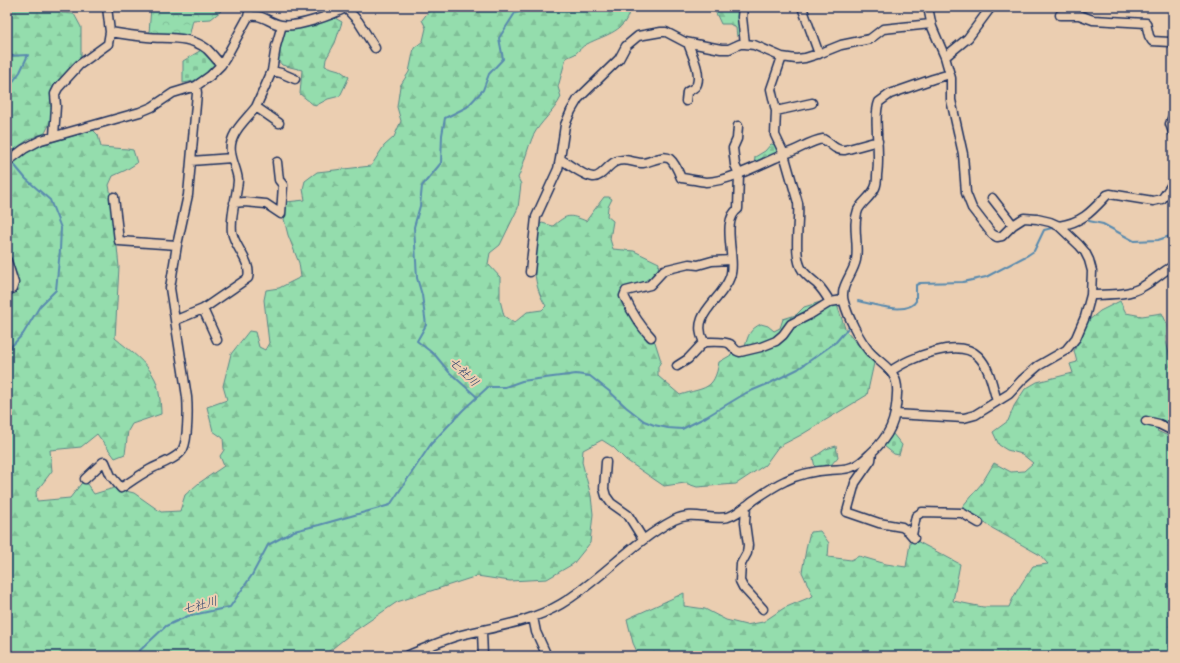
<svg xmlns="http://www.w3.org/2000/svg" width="1180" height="663" viewBox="0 0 1180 663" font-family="'Patrick Hand','Klee One',sans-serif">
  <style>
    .forest { fill: url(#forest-firs); stroke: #588686 }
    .cemetery { fill: url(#cemetery-stones); stroke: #588686 }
    .park { fill: url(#park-crowns); stroke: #588686 }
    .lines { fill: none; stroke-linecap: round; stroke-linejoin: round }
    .stream { stroke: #598aae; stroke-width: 2 }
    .minor-casing { stroke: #1b2f5e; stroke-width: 11 }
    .minor { stroke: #ebceb1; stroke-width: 8 }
    .labels { text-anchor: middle; stroke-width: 4; stroke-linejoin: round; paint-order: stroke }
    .water-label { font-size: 12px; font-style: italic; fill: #253e6b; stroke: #ebceb1 }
  </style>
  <defs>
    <pattern id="forest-firs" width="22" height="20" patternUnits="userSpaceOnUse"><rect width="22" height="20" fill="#94ddad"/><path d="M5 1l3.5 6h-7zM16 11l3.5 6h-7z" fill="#7fbe97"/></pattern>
    <pattern id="cemetery-stones" width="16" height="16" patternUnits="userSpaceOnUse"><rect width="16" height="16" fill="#94ddad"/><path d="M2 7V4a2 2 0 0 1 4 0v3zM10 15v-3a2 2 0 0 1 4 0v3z" fill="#7fbe97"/></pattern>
    <pattern id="park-crowns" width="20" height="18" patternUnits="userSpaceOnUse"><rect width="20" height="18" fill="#94ddad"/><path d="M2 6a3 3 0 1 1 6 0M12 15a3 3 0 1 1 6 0" fill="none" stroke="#7fbe97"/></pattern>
  </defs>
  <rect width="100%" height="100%" fill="#ebceb1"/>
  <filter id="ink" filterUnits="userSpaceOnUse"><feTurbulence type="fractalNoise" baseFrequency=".025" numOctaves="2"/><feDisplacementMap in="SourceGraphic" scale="8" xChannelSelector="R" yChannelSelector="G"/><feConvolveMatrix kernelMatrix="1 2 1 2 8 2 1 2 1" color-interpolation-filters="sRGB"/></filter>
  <g filter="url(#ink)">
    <path class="forest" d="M7 7H57L62 13 74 14 81 27V57L71 65 69 70 53 92 51 100 53 114 52 119 45 133 29 139 7 155Z
      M432 7H630C627 32 606 34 587 44 582 46 579 51 575 54 572 55 569 57 566 58L558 87 561 97C554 112 540 122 533 136 527 149 524 165 518 178L521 184 518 208 500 245 490 253 488 264 500 277V300L504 316 514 323 527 312 542 310 546 306C530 282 534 251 539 225L542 223 553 226C567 214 569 214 586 221L604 197H609L612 199 608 207 607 216 613 221 610 239 613 249 634 251 659 263 658 271C647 281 638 286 623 287L621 293 638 329 655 342 661 361 658 367V376L680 395C705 387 714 391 719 362L745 347C748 335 750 329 761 324L768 326 774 331 780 328 783 319 796 315 804 307 827 300 836 302 846 331 874 363 867 395 801 435 778 447 765 465 736 484 697 487 685 483 664 486 626 460 613 447 602 440 583 450 582 462 591 496 593 514 590 543 573 564 547 579 510 581 477 576 397 602 353 632 323 656H7V295L19 290 15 270 7 248V167L35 147 93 130 98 135 101 147 127 149 133 150 137 163 126 170 113 176 109 185 113 207 119 267 115 338C129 350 147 362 155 379 159 387 161 405 161 414L132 424 128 431 125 454 115 458 97 434 81 447 50 450 52 471 36 492 37 501 70 498 84 480 94 494 114 488 134 493 161 512 180 511 185 495 199 483 224 466 220 456 224 450 223 438 213 431 207 407 227 400 223 386 231 354 249 331 255 332 259 347 265 350 269 343 264 300 266 290 279 288 301 277 299 263 288 235 283 215 286 202 305 200 303 189 305 181 317 172 371 166 384 146 394 137 401 121 397 107 400 86 409 72 414 48 423 41 426 28 422 20Z
      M712 7H736C738 15 745 31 737 37L736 28 730 24H721L715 11Z
      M335 18 342 22 335 43 326 59 325 66 339 70 349 77 340 96 328 99 315 106 300 94 302 70 282 65 277 59 283 28H298Z
      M1120 301 1126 313 1142 316 1162 313 1167 324 1166 341 1170 358 1173 359V424H1161L1157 431 1173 438V656H639L633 643 627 619 684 593V606L705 609 726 620 746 625 763 622 784 608 813 596 802 572 807 544 810 532 820 531 829 543 828 557 851 560 859 556 886 564 906 567 911 538 960 564 953 601 983 607H1009C1015 592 1024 580 1033 566L1048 564 1040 555 992 528 962 507 982 483 994 463 1011 472 1024 471 1033 463 1022 454 1007 450 999 445 993 432 1008 421 1014 406 1025 389 1037 382 1073 373 1070 364 1077 362 1074 351 1088 321 1100 311Z"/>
    <path class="cemetery" d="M203 49 217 64C205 75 199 81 183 83V61Z
      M771 144 775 145 779 151 754 165 755 157 765 151Z
      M893 434 902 445 899 455 894 454 884 446Z
      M836 446 838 457 830 466 815 467 813 458 826 449Z"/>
    <path class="park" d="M151 7H218L221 11 211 19 193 20 189 37 149 33Z"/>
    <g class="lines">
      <path class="stream" d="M7 56 28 55 20 72 7 90
        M1089 221 1103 224 1134 241 1158 240 1173 235
        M858 301C872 304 908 316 916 301V285L920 283 963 282 977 279 986 277 1028 255 1034 251 1044 230 1052 228
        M7 351 23 334 40 306 56 290 60 250 61 228 50 200 26 179 11 161
        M477 397 449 372 435 355 417 341 426 325 422 295 417 278 414 227 420 206 422 186 441 163 442 135 445 118 467 107 483 90 489 74 503 59 499 38 515 13 542 7
        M134 656 166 626 188 616 230 607 252 575 268 545 294 531 319 525 390 505 431 444 463 410 488 387H505L522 381 576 374 590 376 609 391 626 407 644 421 654 425 668 428 682 429 706 417 746 393 770 383 798 369 836 342 849 327"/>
      <g class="minor-casing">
        <path id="minor" d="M107 7 110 32C122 34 134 36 147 37 167 39 189 35 207 49 212 54 217 60 221 65
          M743 7 742 17 745 44
          M802 7 819 54
          M346 8 358 21 375 48
          M1060 15H1079L1093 20 1146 23 1149 36 1152 41 1170 42 1173 44
          M248 17 250 7
          M782 57 771 89 776 111 775 135 784 154 798 203C800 220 792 257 803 271 807 276 812 280 817 284 822 289 826 295 830 302L843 300
          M945 57 968 38 991 7
          M272 71 281 73 295 79
          M686 101 687 92C690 90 696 88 697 84 701 72 692 55 688 43
          M256 107 272 71 276 46 282 25
          M776 111 812 103
          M1173 116 1170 124 1173 132
          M54 136 56 106 55 94 58 88 79 65 108 44 110 32
          M878 141 845 150C835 151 832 144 823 139 809 141 798 151 784 154 764 163 727 182 706 182 698 181 690 179 681 178 679 173 675 163 670 159 663 154 651 162 643 163 634 163 624 157 615 162 608 165 601 178 593 177 583 176 569 164 560 159L565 125 571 111 578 99 619 59 626 46 638 36 661 32H666L685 42 721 49H729L740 44H745L754 45 782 57 796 59 805 58 821 53 841 45 870 39 883 29 931 24
          M191 161 232 158
          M7 162 24 149 41 140 140 112 152 107 173 93 196 86 210 76 221 65 225 59 248 17C260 12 269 23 281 25 296 28 333 15 347 7
          M114 197 119 241 177 245
          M992 198 1013 225
          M234 203 244 202 266 204 281 214 283 185 279 180 277 162
          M1059 226C1083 222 1091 212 1107 195L1110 194 1153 201 1162 199 1173 183
          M7 261 14 283 12 289 7 291
          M530 272 536 217 558 169 560 159
          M1091 295C1108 294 1127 296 1142 287 1153 281 1162 272 1173 266
          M203 309 217 340
          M176 320 203 309 248 278C252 262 235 248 232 232 230 215 237 197 238 180 237 170 232 162 231 152 228 134 246 120 256 107L279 123
          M651 337C639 325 631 311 624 296L626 291 650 285 664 270 689 264 698 265 712 261 731 260
          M704 342C689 314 722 301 730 277 737 259 720 221 738 209L739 174 735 165 733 148 737 139 738 126
          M677 366 688 359 704 342C709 342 726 341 730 344 734 347 734 351 740 352L761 347 776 341 783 335 791 324 809 315 830 302
          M891 371C909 358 959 337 978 356 990 368 992 385 997 401
          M895 414 964 418 975 415 1009 394 1022 380 1038 366 1066 350 1076 338 1085 317 1091 295 1092 271 1089 260 1085 252 1079 245 1059 226 1050 222 1037 219 1024 218 1013 225 1002 236 997 237 992 234 972 208 966 193 963 154 951 100V78L945 57 932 27 928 7
          M1146 421 1159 424 1173 431
          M872 453 871 460 855 483 847 512 879 523 902 527 908 531 914 538
          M606 462 604 489 606 496 611 503 628 515 643 539
          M85 479 103 462H105L111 476 121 488C130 482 140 475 149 470 159 464 178 459 183 449 188 439 188 409 187 397L170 288 177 245 188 195 197 93 196 86
          M746 506 745 523 748 545 747 553 741 564 740 581 743 587 763 609
          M912 535 916 516 922 512 962 513 979 523
          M533 617 536 632 547 656
          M482 631 483 656
          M406 656C424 649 442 640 461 635 494 627 531 622 561 604 601 580 632 542 674 520 693 510 709 521 728 517 738 514 746 506 754 500 764 493 774 486 785 481 799 474 814 471 829 470 837 469 845 470 852 467 859 465 865 459 870 454 890 436 896 421 897 394 899 370 882 366 869 351 859 339 848 317 844 302 839 286 853 275 856 260 859 243 852 226 858 210 862 202 871 197 875 188 877 184 877 179 877 175 879 161 878 148 877 134 877 124 875 112 879 102L890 94 933 79 950 74"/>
      </g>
      <use href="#minor" class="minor"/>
    </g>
  </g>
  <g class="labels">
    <g class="water-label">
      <text transform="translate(464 372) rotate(44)" y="4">七社川</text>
      <text transform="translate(200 605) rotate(-15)" y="4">七社川</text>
    </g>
  </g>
  <rect width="1180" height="663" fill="none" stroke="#ebceb1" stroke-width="24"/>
  <rect x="12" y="12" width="1156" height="639" fill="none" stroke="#1b2f5e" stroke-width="1.5" filter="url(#ink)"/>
</svg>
